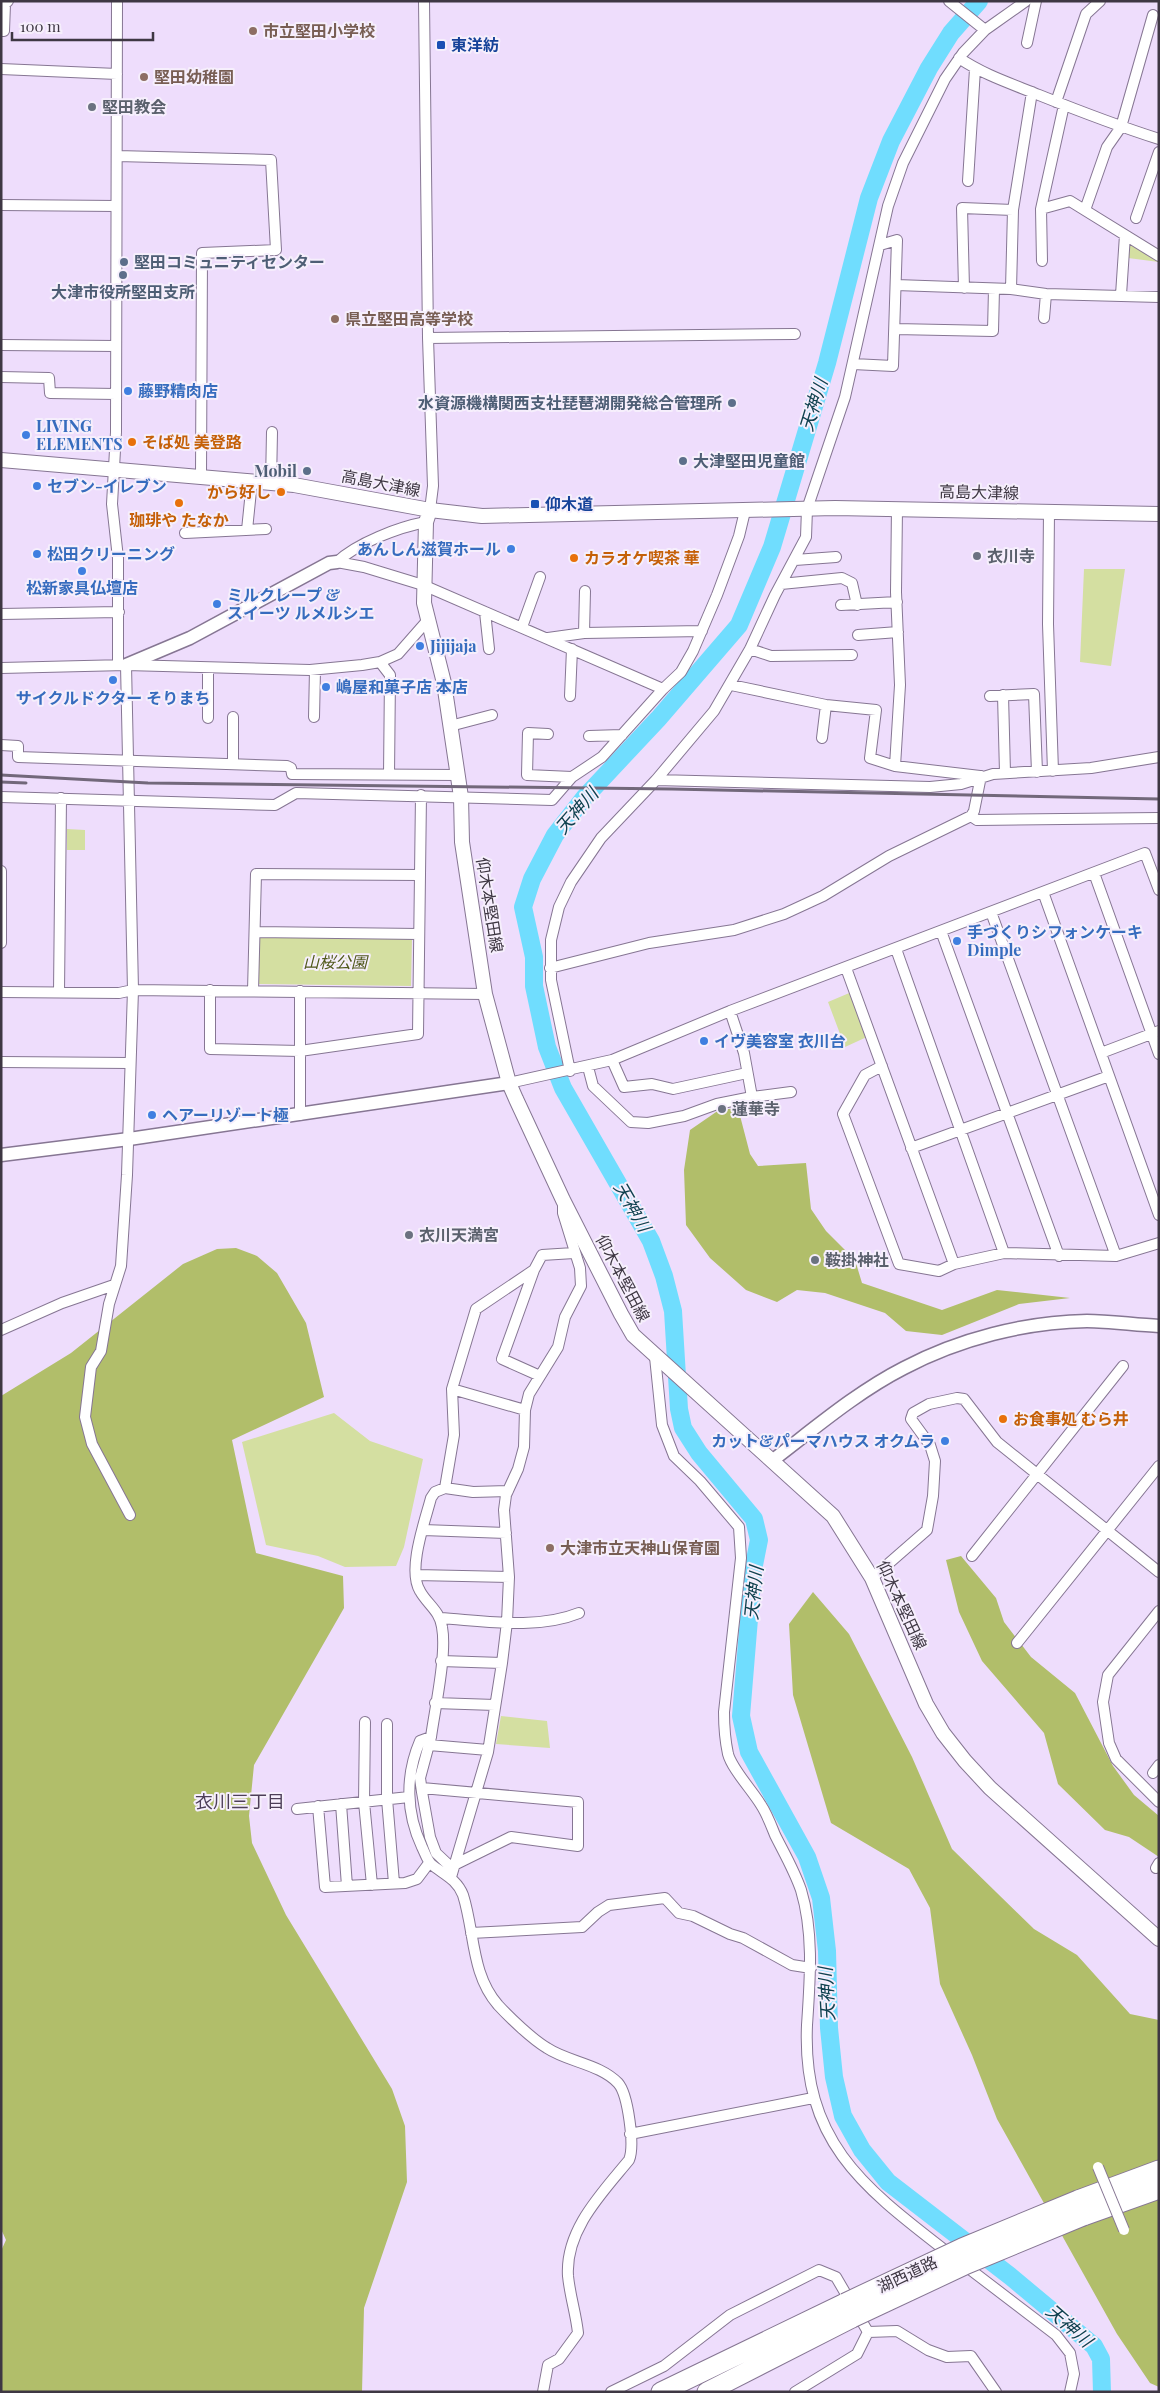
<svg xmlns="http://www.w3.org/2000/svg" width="1160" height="2393" viewBox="0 0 1160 2393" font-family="'Playfair Display','Noto Sans JP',serif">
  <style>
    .green { fill: #d4dfa1 }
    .forest { fill: #b1be6a }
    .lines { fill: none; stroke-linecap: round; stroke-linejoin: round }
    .river { stroke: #70ddfe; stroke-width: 18 }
    .minor-casing { stroke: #867693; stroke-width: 12 }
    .tertiary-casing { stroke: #867693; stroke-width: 15 }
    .secondary-casing { stroke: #867693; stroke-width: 16 }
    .motorway-casing { stroke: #867693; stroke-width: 21 }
    .minor { stroke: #fff; stroke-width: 10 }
    .tertiary { stroke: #fff; stroke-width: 12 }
    .secondary { stroke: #fff; stroke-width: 14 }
    .motorway { stroke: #fff; stroke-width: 19 }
    .rail { stroke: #72687a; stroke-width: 3 }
    .minor-bridge-casing { stroke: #867693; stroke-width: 12; stroke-linecap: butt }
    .motorway-bridge-casing { stroke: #867693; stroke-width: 21; stroke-linecap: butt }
    .minor-bridge { stroke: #fff; stroke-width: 10 }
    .motorway-bridge { stroke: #fff; stroke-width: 19 }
    .education-dot { fill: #8d6e63; stroke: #f6effc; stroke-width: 2 }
    .transit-dot { fill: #1a4fb4; stroke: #f6effc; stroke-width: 2 }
    .worship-dot { fill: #6b7280; stroke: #f6effc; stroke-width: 2 }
    .service-dot { fill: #5c6f8a; stroke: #f6effc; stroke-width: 2 }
    .shop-dot { fill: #3f7fe0; stroke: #f6effc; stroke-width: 2 }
    .food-dot { fill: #e8710a; stroke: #f6effc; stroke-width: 2 }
    .labels { text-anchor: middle; stroke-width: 4; stroke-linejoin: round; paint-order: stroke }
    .education-label { font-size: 16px; font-weight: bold; fill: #785e54; stroke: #f6effc; text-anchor: start }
    .transit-label { font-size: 16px; font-weight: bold; fill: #164399; stroke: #f6effc; text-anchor: start }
    .worship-label { font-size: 16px; font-weight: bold; fill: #5b616d; stroke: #f6effc; text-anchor: start }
    .service-label { font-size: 16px; font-weight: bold; fill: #4e5e75; stroke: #f6effc; text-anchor: start }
    .shop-label { font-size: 16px; font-weight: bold; fill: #366cbe; stroke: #f6effc; text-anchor: start }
    .food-label { font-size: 16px; font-weight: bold; fill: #c56008; stroke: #f6effc; text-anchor: start }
    .street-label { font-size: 16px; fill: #3e3743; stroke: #f6effc }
    .park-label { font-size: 16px; font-style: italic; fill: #51591c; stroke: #f6effc }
    .water-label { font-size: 18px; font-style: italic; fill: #0f414f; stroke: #f6effc }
    .neighbourhood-label { font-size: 18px; fill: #4d3f58; stroke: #f6effc }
  </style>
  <rect width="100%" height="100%" fill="#eeddfc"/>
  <path class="green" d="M1128 240 1159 259V262L1128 258Z
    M1084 569H1125L1111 666 1080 662Z
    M67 829 85 830V850H67Z
    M258 937 412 939 411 986 258 984Z
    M854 991 869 1036 845 1047 828 1002Z
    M334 1413 370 1441 423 1459 404 1547 396 1566 345 1567 318 1556 266 1545 242 1442Z
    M501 1716 547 1721 550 1748 496 1744Z"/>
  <path class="forest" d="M738 1108 750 1154 758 1166 806 1163 811 1209 826 1231 855 1260 862 1283 942 1310 997 1290 1070 1298 1019 1304 942 1335 906 1331 885 1313 825 1293 797 1290 777 1302 746 1290 710 1258 686 1225 684 1170 690 1130 719 1110Z
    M236 1248 257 1256 277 1273 306 1323 324 1397 232 1440 256 1553 343 1576 344 1608 254 1765 249 1816 252 1843 286 1915 392 2089 405 2126 407 2182 364 2308 362 2392H1V2251L6 2240 1 2229V1396L71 1353 183 1264 217 1249Z
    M961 1556 996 1598 1004 1622 1031 1657 1075 1693 1113 1766 1134 1795 1159 1816V1857L1129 1837 1105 1830 1058 1784 1044 1733 982 1661 959 1612 946 1560Z
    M813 1592 849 1634 912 1757 952 1849 1034 1929 1077 1955 1130 2014 1159 2020V2387L1150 2383 1117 2334 997 2119 972 2055 940 1984 930 1908 909 1869 831 1823 793 1695 789 1624Z"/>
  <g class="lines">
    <path class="river" d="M979 1 951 33 929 68 891 141 869 198 827 363 772 547 739 625 658 719 584 798 555 835 532 879 523 907 534 957V986L547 1047 563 1088 651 1241 664 1276 673 1311 679 1409 683 1428 699 1453 754 1519 759 1540 753 1570 741 1716 749 1752 807 1857 821 1898 827 1951 829 2028 834 2077 843 2116 862 2150 888 2182 1010 2276 1094 2346 1101 2359 1102 2392"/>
    <g class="minor-casing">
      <path id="minor" d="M117 1 116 432 112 504 118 558V665
        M424 1 428 338 433 486 430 510
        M949 1 985 30
        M1 31H4L5 4 8 1
        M1027 43 1036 1
        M959 58C984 75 1012 84 1039 95 1079 111 1118 126 1159 139
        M1 69 117 74
        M1056 102 1086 14 1100 1
        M1064 105 1041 209 1070 201 1159 256
        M117 156 271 160 276 250 202 253 201 477
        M968 181 975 69
        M1 205 116 206
        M1041 209 1042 261
        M1085 210 1107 147 1121 127 1153 15
        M1136 218 1159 152
        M896 285 1011 289 1046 294 1159 297
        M964 288 962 208 1013 210
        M1011 289 1013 210 1032 92
        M1121 295 1125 235
        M1044 318 1046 294
        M895 329 993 331 994 289
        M428 338 795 334
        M1 345 116 346
        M853 364 893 366 897 240 880 245
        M1 377 49 378 50 393 116 394
        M271 483 272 432
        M1049 511 1048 624 1053 771
        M247 530 252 481
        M185 533 266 529
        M795 560 836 557
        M337 562 364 567 423 585 663 689
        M337 562C357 543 399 527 426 522
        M781 584 842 578 852 583 857 605
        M841 605 897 602
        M485 612 489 649
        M1 614 119 612
        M522 627 540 577
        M584 633 585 591
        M858 635 898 632
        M548 638 584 633 702 631
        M750 649 771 656 852 655
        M380 662 390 675 389 775
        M126 665 133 990 127 1175 121 1266 109 1304 101 1351 91 1367 85 1417 92 1444 130 1515
        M1 668 126 665 310 670 362 665 380 662 398 654 427 621
        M208 669V718
        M731 685 826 705 876 710 870 758 895 766 980 776
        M1003 695 1005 773
        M570 696 572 649
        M990 696 1034 694 1037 772
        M314 717 315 670
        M450 726 492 715
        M548 734 528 733 527 775 572 777 602 757 663 689 681 672 693 651 717 595 739 536 745 511
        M589 736 622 735
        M822 738 826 705
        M1 745 18 746V757L287 766 291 768 292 774 458 775
        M233 764V717
        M895 766 900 685 896 592 897 508
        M656 780 930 787 961 784 993 774 1091 768 1159 757
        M1 797 275 805 296 793 552 800 572 777
        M971 816 977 820 1159 818
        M1 871V943
        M1094 873 1159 1054
        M1043 892 1159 1215
        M991 912 1116 1256
        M941 931 1059 1256
        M255 932 419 934
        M896 949 1004 1253
        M550 968 649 943 734 930 784 914 823 896 889 856 971 816 974 811 981 776
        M846 968 954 1264
        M210 990V1049L300 1051 418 1034 421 795
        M253 991 256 874 420 875
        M1 992 119 993 133 990 485 994
        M59 992 61 798
        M1101 1053 1159 1031
        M612 1060 624 1087 652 1084 673 1089 747 1073
        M1 1062 130 1063
        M882 1066 865 1075 843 1114 899 1264 939 1271 954 1264 1004 1253 1116 1256 1159 1243
        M588 1067 593 1086 631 1122 648 1123 684 1116 717 1104 752 1097 744 1053 730 1011
        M570 1071 551 980V940L559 907 571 882 601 838 656 780 714 711 750 649 775 595 806 537 807 509 845 397 888 206 903 163 945 79 963 53 985 30 1026 1
        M509 1083 612 1060 730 1011 1145 853 1159 890
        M752 1097 791 1092
        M300 1115V991
        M911 1148 1109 1076
        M534 1270 502 1359 540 1376
        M1 1330 62 1303 114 1285
        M655 1357 662 1425 674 1456 700 1481 739 1527 741 1558 724 1712C724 1726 725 1740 728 1754 732 1769 752 1790 761 1805 767 1814 771 1825 775 1835 784 1853 794 1870 801 1890 814 1933 810 1980 807 2025 802 2144 866 2189 951 2255
        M452 1389 454 1435 445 1488 435 1492 431 1498C425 1521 407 1570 420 1591 427 1604 440 1611 442 1627 447 1654 435 1708 431 1737L420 1741C405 1776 406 1813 422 1847 425 1853 427 1860 431 1864 443 1874 457 1879 463 1895 475 1933 471 1974 498 2005 510 2018 532 2039 547 2048 568 2062 600 2064 618 2083 628 2094 635 2146 629 2160 602 2193 565 2230 568 2276 570 2296 576 2314 578 2333L559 2359 548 2365 543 2392
        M525 1410 452 1389 476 1309 534 1270 542 1255 574 1253
        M445 1488 473 1492 508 1491
        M423 1530 506 1533
        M972 1556 1123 1366
        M416 1575 509 1577
        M872 1578 927 1530 933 1496 935 1461 930 1445 911 1419 913 1413 929 1404 957 1398 964 1399 997 1442 1159 1572
        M1159 1611 1108 1675 1103 1702 1109 1743 1116 1759 1159 1802
        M440 1618C485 1621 537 1630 579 1613
        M1017 1643 1159 1466
        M441 1661 502 1663
        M435 1703 495 1705
        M365 1722 364 1802 372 1885
        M387 1724V1799L394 1883
        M431 1737 420 1778 422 1792 430 1837 436 1853 453 1869
        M429 1745 488 1750
        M1153 1773 1159 1765
        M422 1788 578 1802V1846L511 1837 454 1865
        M341 1804 347 1886
        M318 1806 325 1887 405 1883 417 1879 429 1863
        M297 1809 409 1797
        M1156 1868 1159 1863
        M451 1877 488 1752 502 1663 507 1622 509 1577 504 1510 506 1495 518 1469 524 1447 525 1410 529 1394 558 1347 565 1317 581 1286 580 1268 563 1213V1205
        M471 1933 582 1927 598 1912 609 1905 665 1898 679 1913 693 1916 730 1934 743 1938 792 1965 811 1968
        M630 2134 813 2098
        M963 2264 1056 2335 1070 2353 1074 2374 1070 2392
        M868 2332 897 2331 928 2350 947 2357 971 2356 996 2392
        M611 2392 664 2366 730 2315 819 2270 836 2277 868 2332
        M795 2392 857 2354 868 2332"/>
    </g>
    <g class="tertiary-casing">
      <path id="tertiary" d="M126 665 190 638 329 563 337 562
        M1 1155 129 1139 509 1083
        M773 1460C815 1428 857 1392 904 1368 959 1339 1025 1322 1087 1321 1110 1321 1135 1325 1159 1326"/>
    </g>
    <g class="secondary-casing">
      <path id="secondary" d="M1 460 294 485 430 510 482 516 835 508 1159 514
        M430 510 426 522 424 603 444 683 461 797 462 842 485 994 509 1083 516 1099 563 1200 621 1314 633 1335 833 1516 872 1578 926 1704 943 1733 965 1761 990 1788 1159 1939"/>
    </g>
    <g class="motorway-casing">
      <path id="motorway" d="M1078 2200 1159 2170
        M1083 2216 1159 2189
        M661 2392 845 2303
        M707 2392 852 2318"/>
    </g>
    <use href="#minor" class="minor"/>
    <use href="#tertiary" class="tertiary"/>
    <use href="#secondary" class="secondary"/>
    <use href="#motorway" class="motorway"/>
    <path class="rail" d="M1 775 148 783 672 789 1159 799
      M1 782 26 783"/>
    <g class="minor-bridge-casing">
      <path id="minor-bridge" d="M1098 2167 1124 2230"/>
    </g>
    <g class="motorway-bridge-casing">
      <path id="motorway-bridge" d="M845 2303 962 2248 1078 2200
        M852 2318 967 2264 1083 2216"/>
    </g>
    <use href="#minor-bridge" class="minor-bridge"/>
    <use href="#motorway-bridge" class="motorway-bridge"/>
  </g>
  <g class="education-dot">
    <circle cx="253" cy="31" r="5"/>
    <circle cx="144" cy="77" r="5"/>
    <circle cx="335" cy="319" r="5"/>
    <circle cx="550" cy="1548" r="5"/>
  </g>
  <g class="transit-dot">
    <rect x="436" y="40" width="10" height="10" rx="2.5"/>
    <rect x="530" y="499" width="10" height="10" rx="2.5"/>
  </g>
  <g class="worship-dot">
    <circle cx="92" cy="107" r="5"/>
    <circle cx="977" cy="556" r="5"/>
    <circle cx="722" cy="1109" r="5"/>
    <circle cx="409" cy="1235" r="5"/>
    <circle cx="815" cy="1260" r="5"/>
  </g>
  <g class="service-dot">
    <circle cx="124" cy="262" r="5"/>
    <circle cx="123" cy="275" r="5"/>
    <circle cx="732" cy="403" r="5"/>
    <circle cx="683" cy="461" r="5"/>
    <circle cx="307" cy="471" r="5"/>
  </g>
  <g class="shop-dot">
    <circle cx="128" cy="391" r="5"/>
    <circle cx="26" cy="435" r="5"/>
    <circle cx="37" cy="486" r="5"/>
    <circle cx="511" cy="549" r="5"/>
    <circle cx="37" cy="554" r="5"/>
    <circle cx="82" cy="571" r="5"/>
    <circle cx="217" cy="604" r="5"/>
    <circle cx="420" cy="646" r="5"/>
    <circle cx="113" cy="680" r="5"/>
    <circle cx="326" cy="687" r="5"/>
    <circle cx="957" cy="941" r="5"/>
    <circle cx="704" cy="1041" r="5"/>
    <circle cx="152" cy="1115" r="5"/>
    <circle cx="945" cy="1441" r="5"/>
  </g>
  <g class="food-dot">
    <circle cx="132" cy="442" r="5"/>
    <circle cx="281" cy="492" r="5"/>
    <circle cx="179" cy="503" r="5"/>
    <circle cx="574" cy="558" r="5"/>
    <circle cx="1003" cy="1419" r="5"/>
  </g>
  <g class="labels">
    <g class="education-label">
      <text x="263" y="37">市立堅田小学校</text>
      <text x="154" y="83">堅田幼稚園</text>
      <text x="345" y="325">県立堅田高等学校</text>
      <text x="560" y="1554">大津市立天神山保育園</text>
    </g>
    <g class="transit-label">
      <text x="451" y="51">東洋紡</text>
      <text x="545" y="510">仰木道</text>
    </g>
    <g class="worship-label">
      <text x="102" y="113">堅田教会</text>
      <text x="987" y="562">衣川寺</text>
      <text x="732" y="1115">蓮華寺</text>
      <text x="419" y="1241">衣川天満宮</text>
      <text x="825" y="1266">鞍掛神社</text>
    </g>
    <g class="service-label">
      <text x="134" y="268">堅田コミュニティセンター</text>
      <text x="123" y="298" text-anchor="middle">大津市役所堅田支所</text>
      <text x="722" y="409" text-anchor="end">水資源機構関西支社琵琶湖開発総合管理所</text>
      <text x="693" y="467">大津堅田児童館</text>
      <text x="297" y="477" text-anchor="end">Mobil</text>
    </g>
    <g class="shop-label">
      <text x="138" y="397">藤野精肉店</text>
      <text x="36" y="432">LIVING<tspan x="36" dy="18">ELEMENTS</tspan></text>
      <text x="47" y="492">セブン-イレブン</text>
      <text x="501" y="555" text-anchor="end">あんしん滋賀ホール</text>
      <text x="47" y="560">松田クリーニング</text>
      <text x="82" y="594" text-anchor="middle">松新家具仏壇店</text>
      <text x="227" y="601">ミルクレープ &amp;<tspan x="227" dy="18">スイーツ ルメルシエ</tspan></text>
      <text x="430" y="652">Jijijaja</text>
      <text x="336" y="693">嶋屋和菓子店 本店</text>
      <text x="113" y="704" text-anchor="middle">サイクルドクター そりまち</text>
      <text x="967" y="938">手づくりシフォンケーキ<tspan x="967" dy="18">Dimple</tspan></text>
      <text x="714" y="1047">イヴ美容室 衣川台</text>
      <text x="162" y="1121">ヘアーリゾート極</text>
      <text x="935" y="1447" text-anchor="end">カット&amp;パーマハウス オクムラ</text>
    </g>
    <g class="food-label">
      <text x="142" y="448">そば処 美登路</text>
      <text x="271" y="498" text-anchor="end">から好し</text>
      <text x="179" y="526" text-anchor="middle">珈琲や たなか</text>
      <text x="584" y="564">カラオケ喫茶 華</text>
      <text x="1013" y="1425">お食事処 むら井</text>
    </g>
    <g class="street-label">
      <text transform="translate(381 483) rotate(11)" y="6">高島大津線</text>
      <text transform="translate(979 492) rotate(1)" y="6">高島大津線</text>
      <text transform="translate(490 905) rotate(81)" y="6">仰木本堅田線</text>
      <text transform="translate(623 1278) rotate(62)" y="6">仰木本堅田線</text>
      <text transform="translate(902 1605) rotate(65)" y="6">仰木本堅田線</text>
      <text transform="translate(907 2274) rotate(-25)" y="6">湖西道路</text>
    </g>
    <g class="park-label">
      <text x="335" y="968">山桜公園</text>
    </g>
    <g class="water-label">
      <text transform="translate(814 405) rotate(-73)" y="6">天神川</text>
      <text transform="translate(577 811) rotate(-49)" y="6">天神川</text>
      <text transform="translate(632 1207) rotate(60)" y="6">天神川</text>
      <text transform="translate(754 1593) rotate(-84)" y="6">天神川</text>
      <text transform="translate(827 1994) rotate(-93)" y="6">天神川</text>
      <text transform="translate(1069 2326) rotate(41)" y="6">天神川</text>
    </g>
    <g class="neighbourhood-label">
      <text x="240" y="1808">衣川三丁目</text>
    </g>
  </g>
  <rect width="1160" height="2393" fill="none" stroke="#3e3743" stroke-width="5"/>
  <path d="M12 32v8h141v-8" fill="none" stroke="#3e3743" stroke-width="2.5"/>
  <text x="20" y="32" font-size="15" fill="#3e3743" stroke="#f6effc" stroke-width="4" paint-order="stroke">100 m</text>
</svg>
